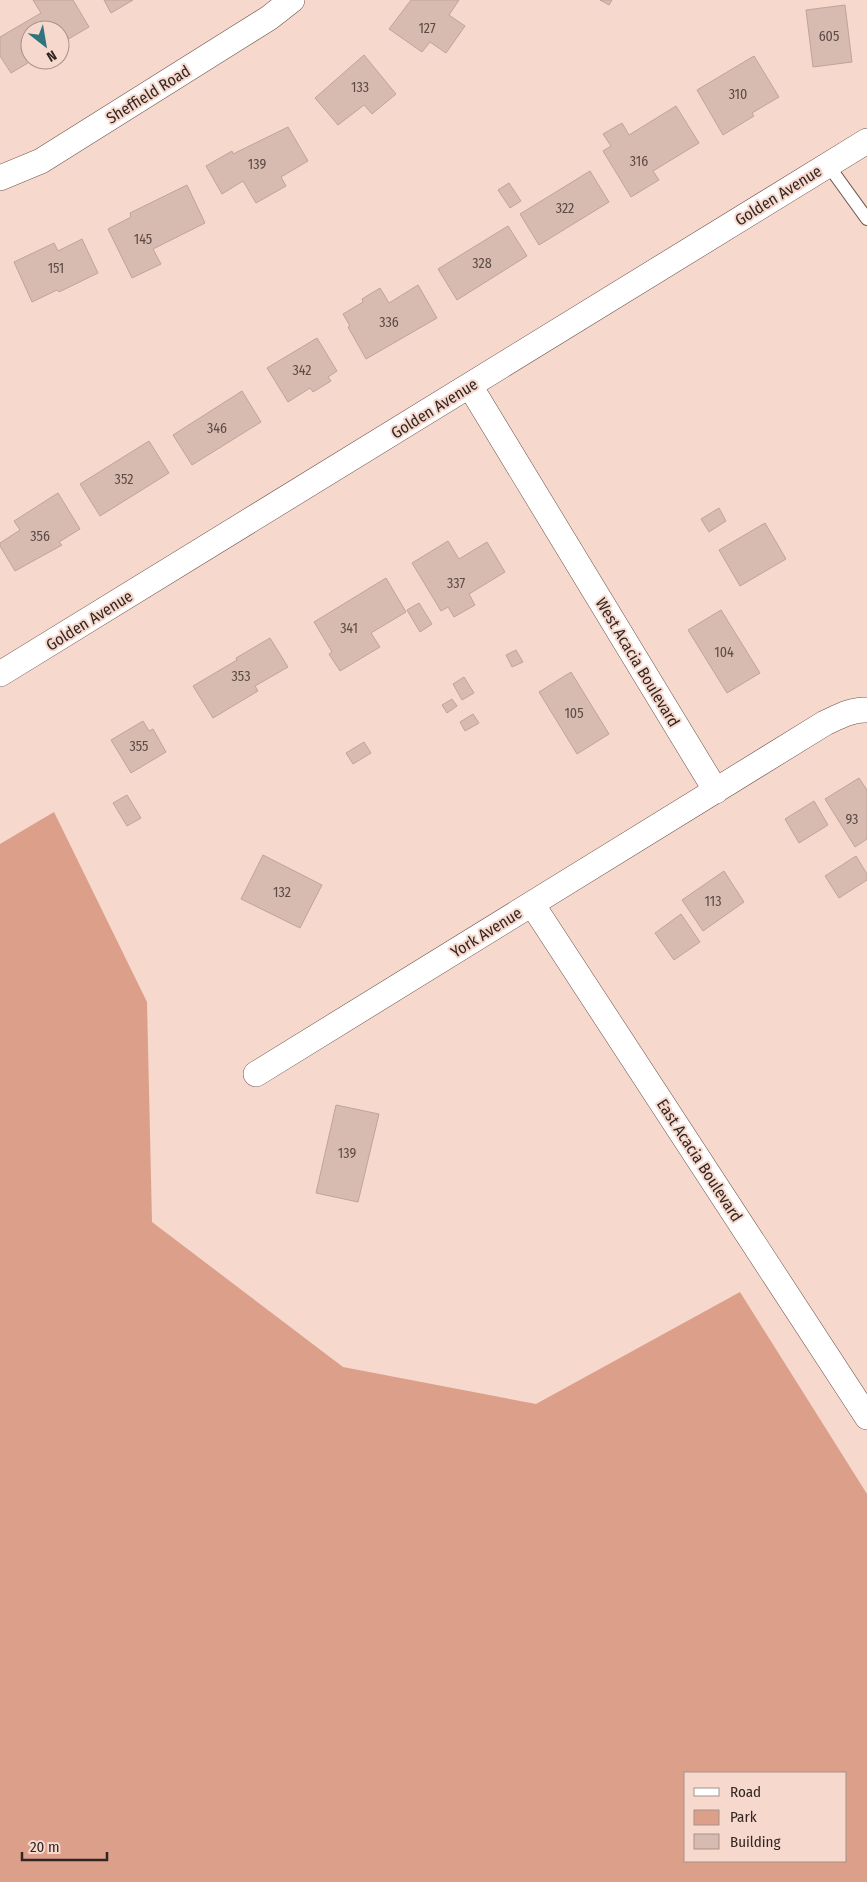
<svg xmlns="http://www.w3.org/2000/svg" width="867" height="1882" viewBox="0 0 867 1882" font-family="'Fira Sans Condensed',sans-serif">
  <style>
    .green { fill: #dc9f89; fill-rule: evenodd }
    .building { fill: #d8bbb0; stroke: #c0a399 }
    .lines { fill: none; stroke-linecap: round; stroke-linejoin: round }
    .service-casing { stroke: #6c534a; stroke-width: 14 }
    .minor-casing { stroke: #6c534a; stroke-width: 26 }
    .service { stroke: #fff; stroke-width: 12 }
    .minor { stroke: #fff; stroke-width: 25 }
    .labels { text-anchor: middle; stroke-width: 4; stroke-linejoin: round; paint-order: stroke }
    .number-label { font-size: 14px; fill: #5b4b46 }
    .street-label { font-size: 16px; fill: #312622; stroke: #f6d8cd }
  </style>
  <rect width="100%" height="100%" fill="#f6d8cd"/>
  <path class="green" d="M54 812 147 1002 152 1222 343 1367 536 1404 740 1292 867 1494V1882H0V844ZM686 1773H846V1861H686Z"/>
  <path class="building" d="M33 0H73L89 27 60 44V30H30V60H33L11 73 0 56V37L41 13Z
    M104 0H133L111 13Z
    M411 0H459L449 15 465 26 446 53 430 42 422 52 389 29Z
    M600 0H612L609 5Z
    M845 5 852 62 813 67 806 10Z
    M364 55 396 94 372 114 364 105 338 125 315 98Z
    M754 56 779 97 752 113 754 116 723 135 697 90Z
    M676 106 699 143 653 171 659 180 631 197 603 151 611 146 603 134 622 123 629 135Z
    M288 127 308 161 281 177 286 186 256 203 243 181 222 194 206 166 232 151 233 154Z
    M590 171 609 202 539 245 520 214Z
    M509 183 521 201 510 208 498 190Z
    M187 185 205 223 153 249 161 264 132 278 108 229 131 217 130 213Z
    M508 226 527 256 457 300 438 269Z
    M82 239 98 273 59 292 57 290 32 302 14 262 54 243 58 251Z
    M418 285 437 318 366 359 348 327 350 326 343 314 363 302 362 299 380 288 389 303Z
    M317 338 337 371 328 377 331 381 313 392 310 388 288 402 267 368Z
    M242 391 261 422 192 465 173 435Z
    M149 441 169 473 100 516 80 484Z
    M58 493 80 529 59 542 62 545 15 571 0 546V543L20 530 14 521Z
    M719 508 726 521 709 532 701 519Z
    M765 523 786 559 740 586 719 550Z
    M448 541 459 559 487 542 505 572 469 594 475 605 454 617 448 607 441 611 412 563Z
    M386 578 406 612 371 633 380 647 340 671 329 654 332 652 314 622Z
    M419 603 432 624 420 632 407 610Z
    M721 610 760 673 727 693 688 630Z
    M270 638 288 667 255 686 258 691 213 718 193 686 237 660 236 658Z
    M516 650 523 662 512 667 506 655Z
    M571 672 609 734 577 754 539 692Z
    M464 677 474 693 462 700 453 684Z
    M452 699 457 706 447 713 442 705Z
    M473 714 479 723 465 731 460 722Z
    M143 721 149 731 153 729 166 752 131 773 111 740Z
    M364 742 371 753 353 764 346 753Z
    M859 778 867 790V839L855 847 825 799Z
    M127 795 141 818 127 826 113 803Z
    M814 801 828 825 799 843 785 819Z
    M263 855 322 885 300 928 241 899Z
    M856 856 867 874V880L839 898 825 876Z
    M724 871 744 902 703 931 682 900Z
    M681 914 700 942 674 960 655 933Z
    M336 1105 379 1114 358 1202 316 1193Z"/>
  <g class="lines">
    <g class="service-casing">
      <path id="service" d="M828 165 867 219"/>
    </g>
    <g class="minor-casing">
      <path id="minor" d="M0 178 41 161 237 38 269 18 292 0
        M470 386 716 791
        M0 674 867 141
        M532 904 867 1417
        M256 1074 825 723C838 717 852 709 867 710"/>
    </g>
    <use href="#service" class="service"/>
    <use href="#minor" class="minor"/>
  </g>
  <g class="labels">
    <g class="number-label">
      <text x="427" y="33">127</text>
      <text x="829" y="41">605</text>
      <text x="360" y="92">133</text>
      <text x="738" y="99">310</text>
      <text x="639" y="166">316</text>
      <text x="257" y="169">139</text>
      <text x="565" y="213">322</text>
      <text x="143" y="244">145</text>
      <text x="482" y="268">328</text>
      <text x="56" y="273">151</text>
      <text x="389" y="327">336</text>
      <text x="302" y="375">342</text>
      <text x="217" y="433">346</text>
      <text x="124" y="484">352</text>
      <text x="40" y="541">356</text>
      <text x="456" y="588">337</text>
      <text x="349" y="633">341</text>
      <text x="724" y="657">104</text>
      <text x="241" y="681">353</text>
      <text x="574" y="718">105</text>
      <text x="139" y="751">355</text>
      <text x="852" y="824">93</text>
      <text x="282" y="897">132</text>
      <text x="713" y="906">113</text>
      <text x="347" y="1158">139</text>
    </g>
    <g class="street-label">
      <text transform="translate(148 94) rotate(-32)" y="6">Sheffield Road</text>
      <text transform="translate(778 195) rotate(-32)" y="6">Golden Avenue</text>
      <text transform="translate(434 408) rotate(-32)" y="6">Golden Avenue</text>
      <text transform="translate(89 620) rotate(-32)" y="6">Golden Avenue</text>
      <text transform="translate(638 662) rotate(59)" y="6">West Acacia Boulevard</text>
      <text transform="translate(486 932) rotate(-32)" y="6">York Avenue</text>
      <text transform="translate(700 1160) rotate(57)" y="6">East Acacia Boulevard</text>
    </g>
  </g>
  <rect x="684" y="1772" width="162" height="90" fill="#f6d8cd" stroke="#a79189"/>
  <rect x="694" y="1788" width="25" height="8" fill="#ffffff" stroke="#a79189"/>
  <text x="730" y="1797" font-size="15" fill="#312622">Road</text>
  <rect x="694" y="1810" width="25" height="15" fill="#dc9f89" stroke="#a79189"/>
  <text x="730" y="1822" font-size="15" fill="#312622">Park</text>
  <rect x="694" y="1834" width="25" height="15" fill="#d8bbb0" stroke="#a79189"/>
  <text x="730" y="1847" font-size="15" fill="#312622">Building</text>
  <g transform="translate(45 45) rotate(149)"><circle r="24" fill="#f6d8cd" stroke="#a79189"/>
  <path d="M0-4L9 19L0 12L-9 19Z" fill="#2d767d"/>
  <text y="-8" font-size="14" font-weight="bold" text-anchor="middle" fill="#312622">N</text>
  </g>
  <path d="M22 1852v8h85v-8" fill="none" stroke="#312622" stroke-width="2.5"/>
  <text x="30" y="1852" font-size="15" fill="#312622" stroke="#f6d8cd" stroke-width="4" paint-order="stroke">20 m</text>
</svg>
